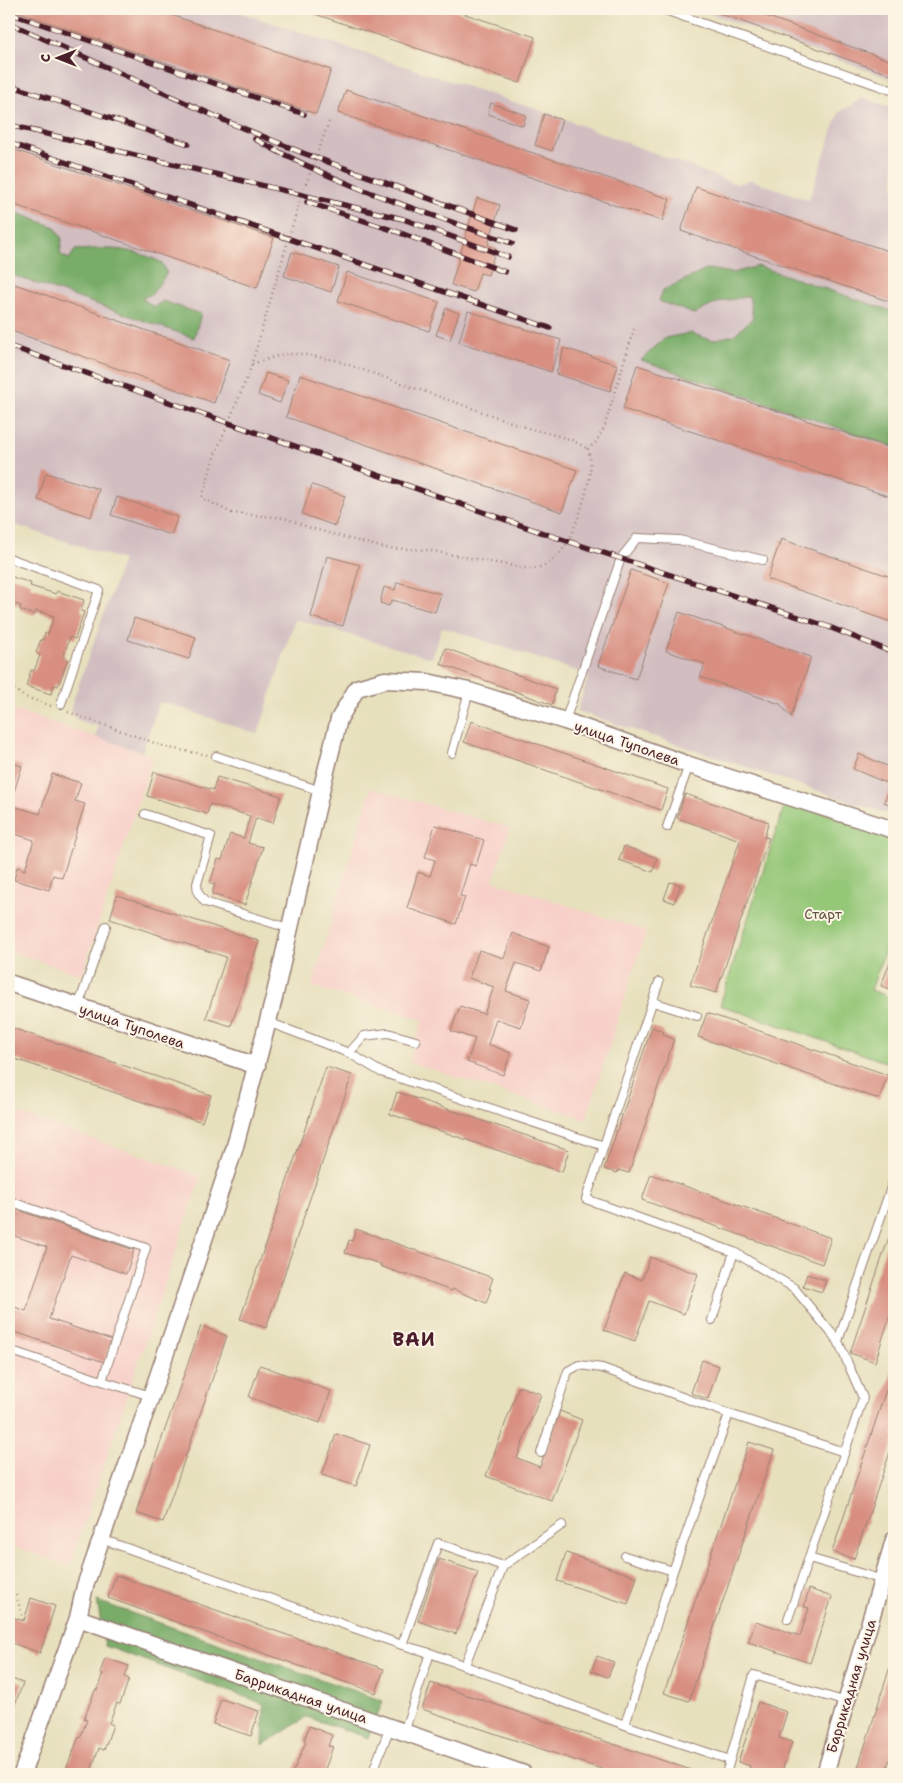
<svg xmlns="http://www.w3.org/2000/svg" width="903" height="1783" viewBox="0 0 903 1783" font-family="'Shantell Sans',sans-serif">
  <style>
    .built { fill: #f7d0c9 }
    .industrial { fill: #d2bec1 }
    .green { fill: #95c778; stroke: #707352 }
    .forest { fill: #78ac68; stroke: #61664a }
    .building { fill: #d88f81 }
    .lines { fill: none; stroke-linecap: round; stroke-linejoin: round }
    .lane-casing { stroke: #988074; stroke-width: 10 }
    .street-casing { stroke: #988074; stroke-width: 19 }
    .path { stroke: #988074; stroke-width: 2.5; stroke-dasharray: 1 4; stroke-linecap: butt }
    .lane { stroke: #fff; stroke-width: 8 }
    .street { stroke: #fff; stroke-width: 16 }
    .rail-casing { stroke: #4a1f2b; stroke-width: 5.5 }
    .rail { stroke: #fcf5e5; stroke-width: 4; stroke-dasharray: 11; stroke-linecap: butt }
    .labels { text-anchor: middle; stroke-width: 4; stroke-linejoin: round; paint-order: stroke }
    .street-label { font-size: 14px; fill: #4a1f2b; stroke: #fcf5e5 }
    .park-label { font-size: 14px; fill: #605142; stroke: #fcf5e5 }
    .district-label { font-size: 19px; font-weight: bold; letter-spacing: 1px; fill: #4a1f2b; stroke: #fcf5e5 }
  </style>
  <rect width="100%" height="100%" fill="#fcf5e5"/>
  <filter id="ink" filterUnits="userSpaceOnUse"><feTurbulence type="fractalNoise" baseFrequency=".02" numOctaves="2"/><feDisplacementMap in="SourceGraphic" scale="10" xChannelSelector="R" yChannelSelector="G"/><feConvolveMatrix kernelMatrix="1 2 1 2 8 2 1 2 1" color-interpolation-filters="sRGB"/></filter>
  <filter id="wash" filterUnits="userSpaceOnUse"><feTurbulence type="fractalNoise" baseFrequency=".0096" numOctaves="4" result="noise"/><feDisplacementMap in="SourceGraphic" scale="20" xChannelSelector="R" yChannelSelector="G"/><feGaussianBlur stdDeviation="1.12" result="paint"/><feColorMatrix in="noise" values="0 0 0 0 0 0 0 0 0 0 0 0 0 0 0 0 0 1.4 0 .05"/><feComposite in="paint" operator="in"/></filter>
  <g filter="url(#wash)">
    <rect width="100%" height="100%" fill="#e7e0bd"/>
    <path class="built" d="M9 708 153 756 82 975 9 951Z
      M371 788 510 828 493 881 646 931 586 1119 409 1062 423 1020 312 986Z
      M9 1110 201 1176 70 1566 9 1545Z"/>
    <path class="industrial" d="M9 9H229L554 115 736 184 751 180 809 200 839 112 863 98 894 108V816L577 711 589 675 442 627 431 658 295 619 258 734 166 703H159L142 752 96 737 98 726 77 720 70 709 123 560 9 523Z
      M697 9H894V80Z"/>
    <path class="green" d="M786 800 894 836V944L888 942 871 990 894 999V1065L720 1005Z"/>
    <path class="forest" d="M9 210 55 227 62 239 60 254 69 259 75 250C111 248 128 247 161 262L167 273 152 294 142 298 154 307 163 301 201 314 194 338 9 274Z
      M758 266 894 312V447L641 360 665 338 690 333 712 340 734 335 753 318 749 296 719 302 694 314 659 301 663 290 708 269 733 273Z
      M97 1601 383 1701 368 1738 307 1717 263 1745 264 1704 105 1646Z"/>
    <g id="blocks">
      <path class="building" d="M10 9H154L331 70 316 114Z
        M300 9H450L535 37 520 83Z
        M707 9H746L894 62V76Z
        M346 90 670 199 662 221 338 113Z
        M491 103 526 115 523 126 488 114Z
        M544 114 562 120 552 151 535 145Z
        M9 148 274 238 257 288 9 203Z
        M696 187 894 253V303L681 231Z
        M477 198 500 205 488 245 496 248 488 275 480 273 474 292 451 285Z
        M292 252 339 267 331 292 284 276Z
        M347 272 439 302 429 331 338 301Z
        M9 282 230 360 214 403 9 330Z
        M446 308 459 313 450 340 436 335Z
        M468 311 561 340 551 372 459 342Z
        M564 348 618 365 610 391 556 374Z
        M637 365 894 449V498L623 409Z
        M266 373 288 380 280 403 258 395Z
        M300 375 577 470 562 512 286 417Z
        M46 473 99 489 91 517 38 500Z
        M312 485 345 496 335 526 302 514Z
        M117 497 178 517 171 535 111 515Z
        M781 539 894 578V623L767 579Z
        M327 556 360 565 343 626 311 617Z
        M631 570 669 583 636 679 598 666Z
        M9 576 31 583 30 586 56 594 57 591 84 600 81 611 84 612 75 639 70 637 63 657 68 659 58 686 54 685 51 694 26 686 31 670 34 671 40 655 36 653 41 639 43 640 45 633 48 634 54 616 36 611 35 615 20 610 21 606 9 602Z
        M397 582 441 594 435 612 392 600 389 606 380 603 384 587 395 590Z
        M679 612 811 657 791 717 780 704 700 677 705 664 666 651Z
        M134 618 196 637 189 659 128 640Z
        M445 648 556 689 552 705 441 664Z
        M471 721 668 789 661 810 464 742Z
        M859 754 894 769V806L884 802 891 785 853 769Z
        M9 762 22 766 10 805 40 814 52 774 81 783 75 801 85 804 62 878 53 875 49 890 14 880 17 867 25 870 34 840 9 832Z
        M154 772 213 790 217 777 281 796 273 823 256 818 248 843 263 847 245 905 212 894 215 884 210 883 218 859 222 860 230 834 244 838 250 816 210 804 207 814 147 796Z
        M685 794 769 822 764 837 769 838 716 993 690 985 740 840 677 818Z
        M435 825 484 840 476 866 470 864 460 896 465 897 456 924 407 908 418 872 430 876 435 860 425 857Z
        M624 846 657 858 653 872 619 860Z
        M670 882 681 885 674 903 664 899Z
        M117 895 259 941 231 1026 206 1018 226 957 110 919Z
        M513 933 549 947 541 971 516 963 506 991 530 999 521 1027 496 1019 488 1044 511 1053 503 1075 467 1062 475 1039 451 1031 460 1006 484 1014 494 987 469 978 479 950 504 958Z
        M894 952V990L881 986Z
        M707 1013 888 1075 879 1099 698 1037Z
        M9 1027 211 1095 202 1122 9 1057Z
        M652 1027 664 1032 663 1035 674 1039 629 1173 618 1170 617 1173 604 1169Z
        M326 1067 352 1075 266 1328 240 1319Z
        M397 1092 569 1150 562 1172 390 1114Z
        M651 1174 831 1238 822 1264 642 1200Z
        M9 1207 134 1250 126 1274 71 1255 49 1319 112 1340 104 1362 9 1330V1305L26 1311 47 1247 9 1234Z
        M894 1222V1303L875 1362 850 1353Z
        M356 1229 493 1278 489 1289H491L486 1303 453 1289 452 1291 426 1282V1280L409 1274 408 1276 380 1266 381 1264 345 1253 349 1240 352 1241Z
        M650 1257 698 1274 684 1314 649 1301 635 1341 604 1330 625 1273 642 1280Z
        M807 1274 826 1280 822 1292 803 1286Z
        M201 1326 227 1336 163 1522 136 1513Z
        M702 1360 719 1366 708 1399 691 1393Z
        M260 1365 331 1391 320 1423 249 1397Z
        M892 1372 894 1373V1440L854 1559 832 1552Z
        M519 1386 541 1394 517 1458 540 1467 560 1411 582 1420 552 1501 486 1476Z
        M336 1434 370 1445 356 1486 322 1475Z
        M749 1442 774 1450 689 1701 664 1693Z
        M566 1553 637 1577 628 1604 557 1581Z
        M439 1559 478 1572 456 1634 418 1621Z
        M116 1575 384 1669 376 1693 108 1598Z
        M809 1589 832 1597 810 1663 748 1642 756 1621 800 1636 809 1608 804 1607Z
        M31 1598 55 1606 40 1653 9 1642V1616L24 1621Z
        M894 1654V1746L885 1774H856Z
        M597 1656 614 1662 608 1677 591 1671Z
        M105 1658 129 1666 125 1677 129 1679 120 1704 117 1703 109 1723 113 1725 104 1750 99 1748 90 1774H64L79 1737 80 1738 87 1720 84 1719 95 1690H97L103 1673H100Z
        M9 1678 23 1683 10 1718H9Z
        M431 1683 703 1774H616L422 1709Z
        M221 1699 259 1711 251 1736 213 1724Z
        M758 1702 787 1712 779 1738 792 1742 781 1774H747L750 1766 738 1762Z
        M309 1726 332 1735 328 1746 333 1747 324 1772 320 1771 319 1774H292L306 1742 304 1741Z"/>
    </g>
  </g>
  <g filter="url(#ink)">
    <use href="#blocks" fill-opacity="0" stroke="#988074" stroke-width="1"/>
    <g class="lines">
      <g class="lane-casing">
        <path id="lane" d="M662 9 894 91
          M9 558 99 590 61 704
          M565 721 621 558 637 538 679 540 763 560
          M452 753 469 691
          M216 756 321 791
          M145 814 211 836 197 884 198 893 205 902 291 929
          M667 827 689 765
          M659 982 586 1199 734 1252 794 1288 838 1341 863 1398 788 1619
          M653 1002 697 1016
          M78 1007 106 926
          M268 1022 349 1053 381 1072 604 1146
          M349 1053 364 1036 388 1033 416 1041
          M9 1201 146 1248 102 1381 9 1350
          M712 1320 734 1252
          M838 1341 894 1179
          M102 1381 151 1396
          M541 1453 568 1371 579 1365 602 1368 729 1414 844 1452
          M101 1539 402 1645 430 1653 625 1725 730 1760 726 1774
          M625 1556 673 1571
          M809 1558 883 1580
          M503 1566 562 1525
          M402 1645 438 1543 503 1566 465 1665
          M625 1725 673 1571 729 1414
          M404 1732 430 1653
          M730 1760 754 1675 847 1702
          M372 1774 390 1727"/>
      </g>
      <g class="street-casing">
        <path id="street" d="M9 983 257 1066
          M78 1618 524 1774
          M22 1774 78 1618 85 1586 158 1376 234 1150 274 998 321 791 339 719 357 688 385 680 427 682 469 691 565 721 689 765 894 830
          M825 1774 894 1540"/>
      </g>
      <path class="path" d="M329 122 300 200 249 373 214 457 202 498 232 513 285 518 310 528 384 548 426 550 530 569C542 568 552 562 560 553 573 539 588 492 590 472 591 464 590 457 588 449L596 442 604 428 634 329
        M252 364 284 354H301L335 360 528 428 570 439 588 449
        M14 689 23 696 51 706
        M68 712 169 748 208 755
        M16 1595 24 1621"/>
      <use href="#lane" class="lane"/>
      <use href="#street" class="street"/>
      <g class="rail-casing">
        <path id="rail" d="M9 13 304 114
          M9 23 228 122 303 153 516 230
          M9 85 188 144
          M9 125 403 219 508 257
          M255 139C336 185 424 212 512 243
          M9 143 550 328
          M307 202 395 231 505 272
          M9 346 549 535 829 627 894 653"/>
      </g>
      <use href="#rail" class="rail"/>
    </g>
  </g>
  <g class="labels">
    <g class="street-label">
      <text transform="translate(627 743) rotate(19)" y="5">улица Туполева</text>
      <text transform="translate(132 1026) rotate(19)" y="5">улица Туполева</text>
      <text transform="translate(851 1686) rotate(-73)" y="5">Баррикадная улица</text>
      <text transform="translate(301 1696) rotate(19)" y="5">Баррикадная улица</text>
    </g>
    <g class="park-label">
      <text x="823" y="919">Старт</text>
    </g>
    <g class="district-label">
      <text x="414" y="1346">ВАИ</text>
    </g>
  </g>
  <rect width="903" height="1783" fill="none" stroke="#fcf5e5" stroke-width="30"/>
  <g transform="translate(58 58) rotate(270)" stroke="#fcf5e5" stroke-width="4" paint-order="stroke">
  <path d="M0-4L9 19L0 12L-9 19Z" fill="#4a1f2b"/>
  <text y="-8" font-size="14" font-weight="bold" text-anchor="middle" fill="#4a1f2b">С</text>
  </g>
</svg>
